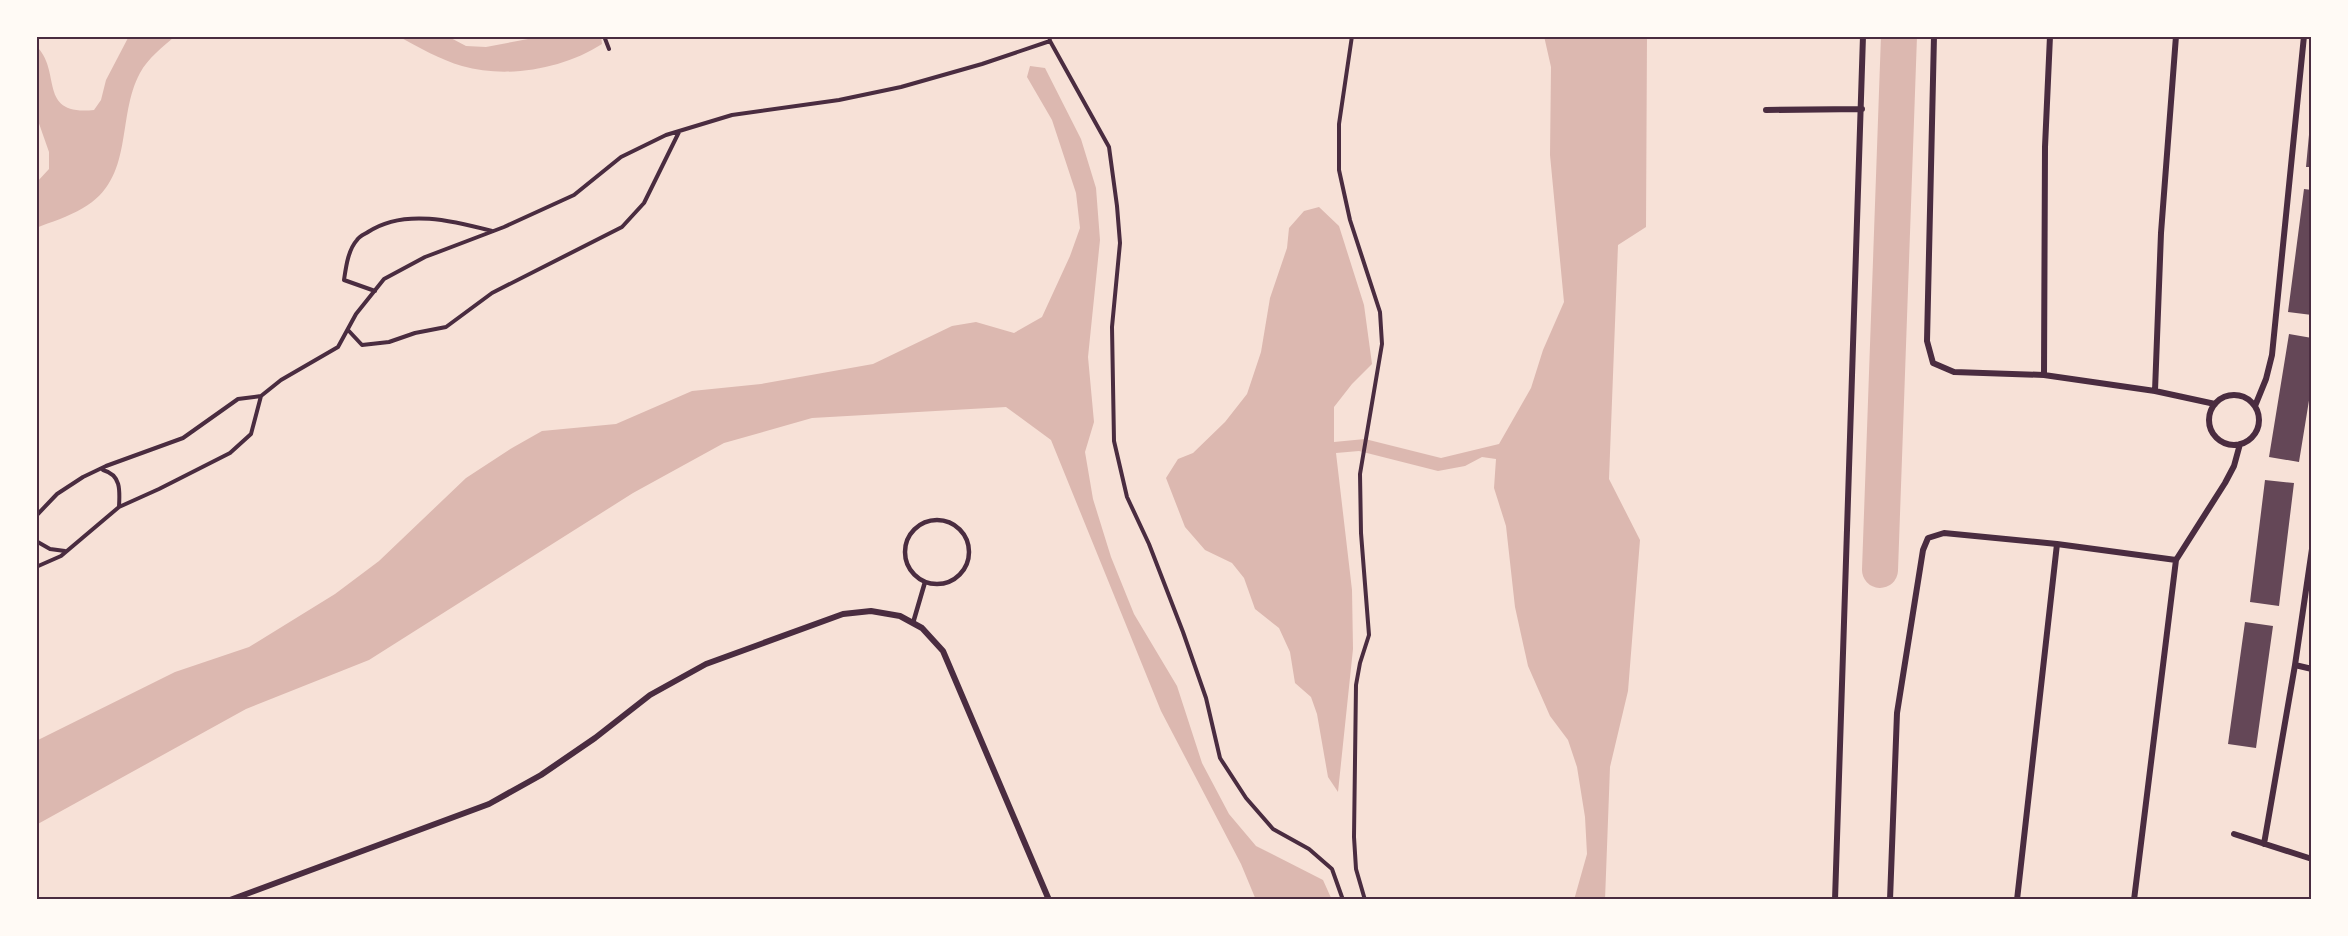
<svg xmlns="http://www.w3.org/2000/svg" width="2348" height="936" viewBox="0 0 2348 936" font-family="Cabin,sans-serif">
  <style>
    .water { fill: #dcb8b0 }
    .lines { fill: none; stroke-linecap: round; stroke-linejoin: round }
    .river { stroke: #dcb8b0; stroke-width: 36 }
    .building { fill: #644757 }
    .path { stroke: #4a2c40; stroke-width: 4 }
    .service { stroke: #4a2c40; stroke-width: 4.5 }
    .minor { stroke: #4a2c40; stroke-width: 6 }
    .neatline { fill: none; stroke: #4a2c40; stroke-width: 2 }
  </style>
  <rect width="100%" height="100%" fill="#f7e1d7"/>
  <path class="water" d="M129 36H175C163 47 148 58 140 73 116 117 135 179 83 208 68 217 51 222 36 228V183L49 169V152L36 115V46C63 71 36 116 94 110L101 100 106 80Z
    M398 36H447L466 46 486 47 544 36H601L602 44C563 69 507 79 462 66 441 60 418 47 398 36Z
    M1544 36H1647L1646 227 1618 245 1609 479 1640 540 1628 691 1610 767 1605 900H1574L1587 854 1585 817 1577 767 1568 740 1550 716 1528 666 1515 607 1506 526 1494 488 1496 459 1482 457 1465 466 1438 471 1359 451 1336 453 1352 590 1353 649 1338 792 1328 777 1317 714 1311 697 1295 683 1290 652 1279 628 1255 609 1244 578 1232 563 1205 550 1185 527 1166 478 1178 459 1193 453 1225 422 1247 394 1261 352 1270 298 1287 248 1289 228 1304 211 1319 207 1339 226 1364 305 1372 364 1352 384 1334 407V442L1365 439 1441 458 1499 444 1531 388 1543 350 1564 302 1550 155 1551 67Z
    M1030 66 1045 68 1081 139 1096 188 1100 240 1088 357 1094 422 1085 452 1093 499 1111 557 1134 614 1177 686 1202 763 1229 814 1256 846 1323 880 1332 900H1256L1241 864 1161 711 1051 440 1006 407 812 418 724 443 633 493 369 660 246 709 36 825V741L175 672 249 647 335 594 379 561 466 478 512 448 542 431 616 424 692 391 761 384 873 364 952 326 976 322 1014 333 1042 317 1070 256 1080 228 1076 193 1052 120 1027 77Z"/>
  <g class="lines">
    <path class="river" d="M1880 570 1899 36"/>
  </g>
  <path class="building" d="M2310 124H2312V167H2306Z
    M2304 189 2312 190V315L2288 312Z
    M2289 334 2312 338V382L2299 462 2269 457Z
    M2265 480 2294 483 2279 606 2250 602Z
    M2245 622 2273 626 2256 748 2228 744Z"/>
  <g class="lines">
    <path class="path" d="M604 36 609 49
      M1049 36 1050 41 1109 147 1117 206 1120 243 1112 327 1114 441 1127 497 1149 544 1183 632 1206 698 1220 758 1246 798 1273 829 1309 849 1332 869 1343 900
      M1352 36 1339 124V170L1350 220 1380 312 1382 344 1360 474 1361 533 1369 635 1360 663 1356 685 1354 837 1356 869 1365 900
      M375 291 344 280C346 267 348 250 357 240 359 236 365 234 368 232 404 208 454 221 492 231
      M348 330 362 345 389 342 415 333 446 327 492 293 622 227 644 203 679 132
      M103 470C121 475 120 490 119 507
      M36 516 57 494 83 477 106 466 183 438 238 399 261 396
      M36 541 50 549 65 551
      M36 567 61 556 119 507 159 489 230 453 251 434 261 396 281 380 338 347 356 314 384 279 425 257 504 227 574 195 621 157 666 135 732 115 839 100 901 87 982 64 1050 41"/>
    <path class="service" d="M905 552a32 32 0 1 1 64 0a32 32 0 1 1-64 0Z
      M913 623 925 582"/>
    <path class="minor" d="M1934 36 1927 341 1933 363 1954 372 2044 375 2155 391 2215 404
      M1766 110 1862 109
      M2044 375 2045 147 2050 36
      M2155 391 2161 233 2176 36
      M2209 420a25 25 0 1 1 50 0a25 25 0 1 1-50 0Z
      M2255 406 2266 379 2272 355 2304 36
      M2295 665 2312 669
      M2234 834 2312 859
      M2264 844 2295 665 2312 549
      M230 900 489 804 541 775 595 738 650 695 706 664 843 614 871 611 900 616 922 628 943 651 1049 900
      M1835 900 1863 36
      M1890 900 1897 713 1923 550 1928 538 1944 533 2057 544 2176 560
      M2017 900 2057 544
      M2134 900 2176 560 2225 483 2234 466 2240 444"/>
  </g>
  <rect width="2348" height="936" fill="none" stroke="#fffaf5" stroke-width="75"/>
  <rect x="38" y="38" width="2272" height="860" class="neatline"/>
</svg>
